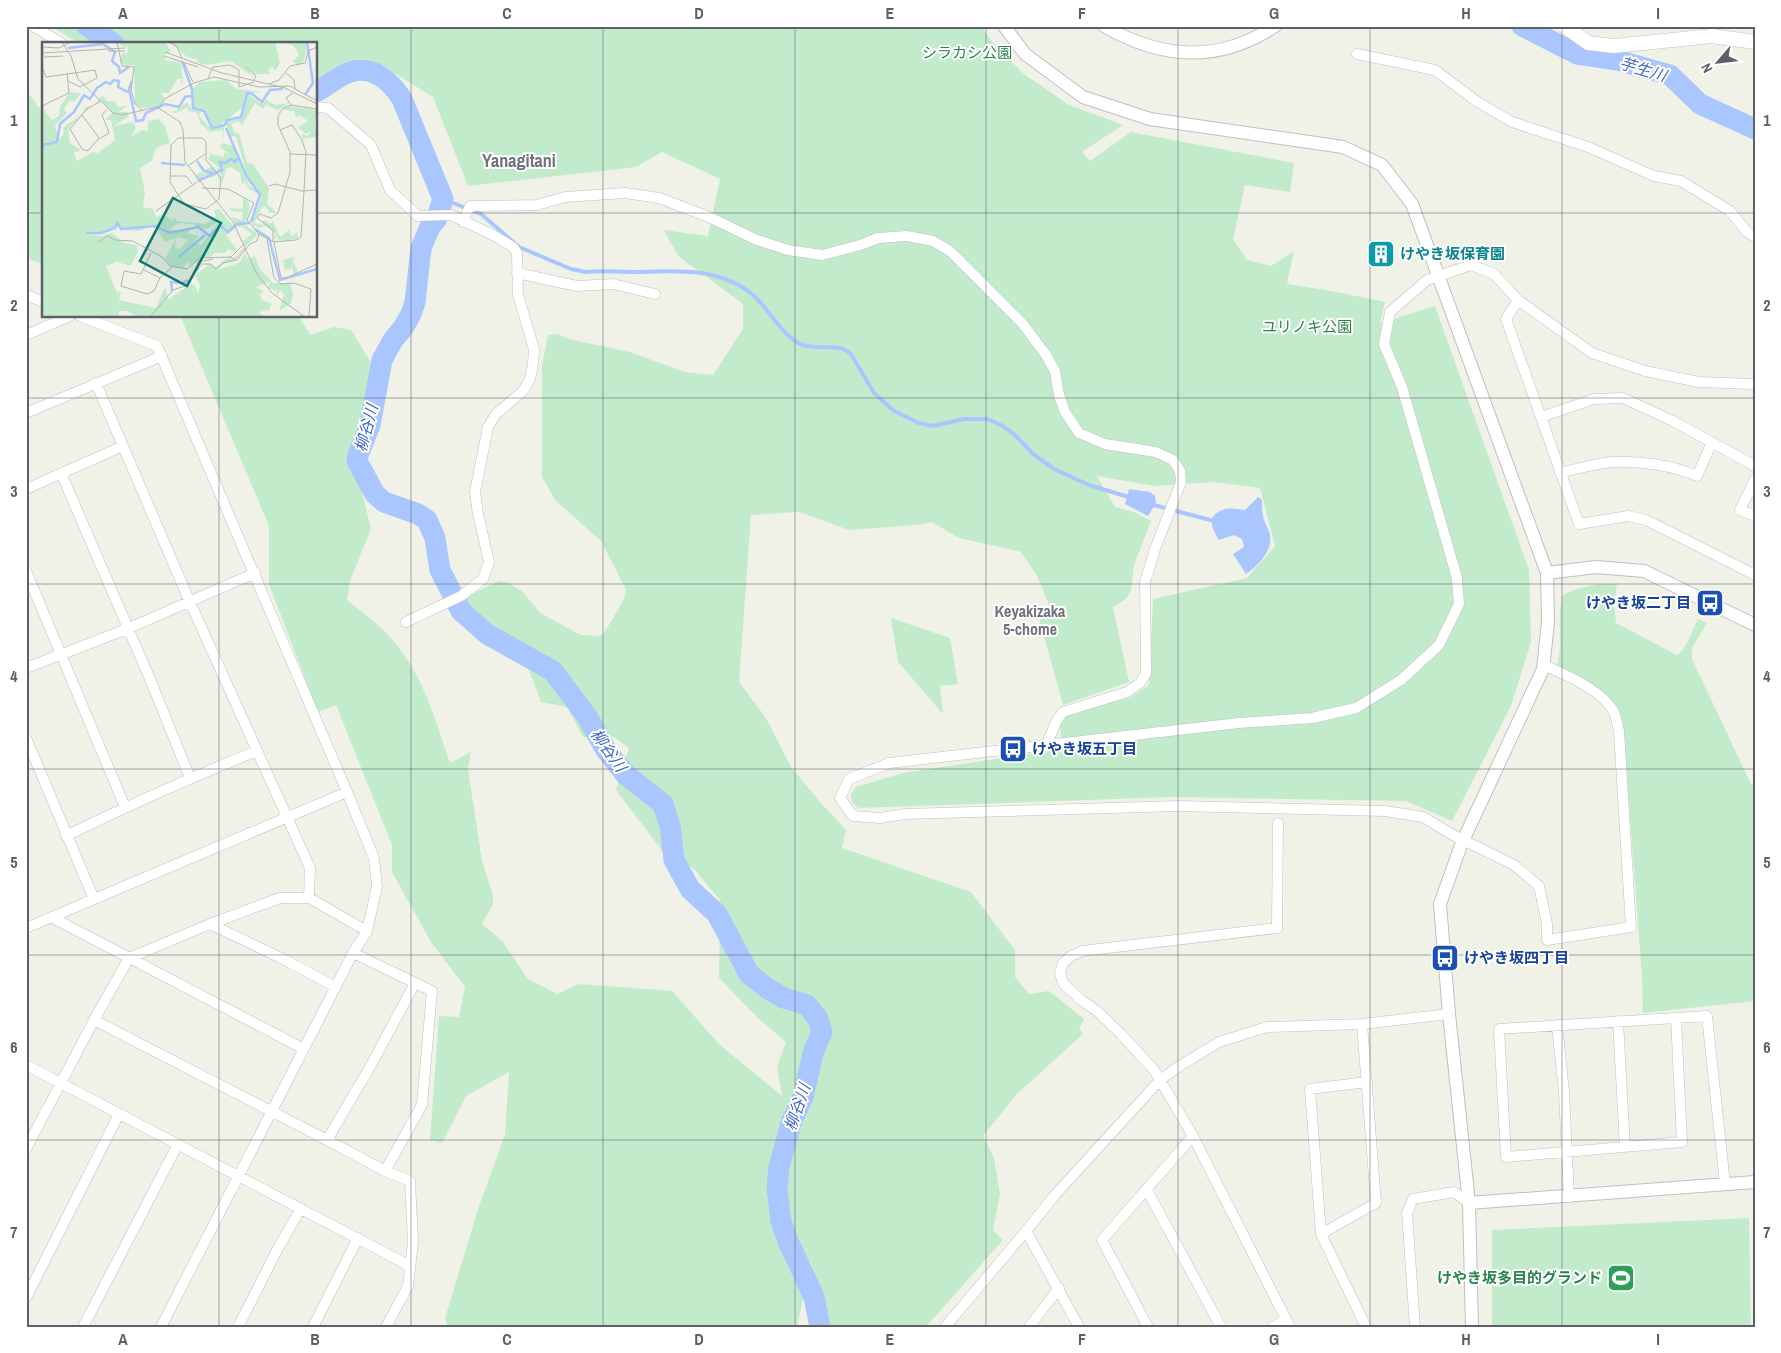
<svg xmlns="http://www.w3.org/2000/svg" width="1781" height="1353" viewBox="0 0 1781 1353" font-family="'Archivo Narrow','Noto Sans JP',sans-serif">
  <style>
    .green { fill: #c2ebcc }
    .water { fill: #aac6ff }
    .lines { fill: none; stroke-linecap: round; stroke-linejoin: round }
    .stream { stroke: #aac6ff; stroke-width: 4 }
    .river { stroke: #aac6ff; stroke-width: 21 }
    .minor-casing { stroke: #bebfc6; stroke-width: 11 }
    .tertiary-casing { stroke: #bebfc6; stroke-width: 14 }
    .secondary-casing { stroke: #bfc1c9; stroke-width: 15 }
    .minor { stroke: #fff; stroke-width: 10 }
    .tertiary { stroke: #fff; stroke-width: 12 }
    .secondary { stroke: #fff; stroke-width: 14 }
    .grid { fill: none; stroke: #5e6069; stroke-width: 1; stroke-opacity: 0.55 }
    .labels { text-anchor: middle; stroke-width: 4; stroke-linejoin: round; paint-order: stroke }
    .park-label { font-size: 15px; fill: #2c8044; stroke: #fff }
    .culture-label { font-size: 15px; font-weight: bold; fill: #0d838f; stroke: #fff; text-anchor: start }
    .transit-label { font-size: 15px; font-weight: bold; fill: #164399; stroke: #fff; text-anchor: start }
    .leisure-label { font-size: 15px; font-weight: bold; fill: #27864d; stroke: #fff; text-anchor: end }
    .water-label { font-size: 16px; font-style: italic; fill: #4165ce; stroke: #fff }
    .neighbourhood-label { font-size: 16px; font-weight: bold; fill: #6f727b; stroke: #fff }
    .quarter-label { font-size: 18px; font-weight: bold; fill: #6f727b; stroke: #fff }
    .inset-river { fill: none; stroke: #aac6ff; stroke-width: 2.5 }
    .inset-road { fill: none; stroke: #b2b4b1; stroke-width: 1 }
    .view { fill: #0f766e; fill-opacity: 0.15; stroke: #0f766e; stroke-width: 2.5 }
    .inset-edge { fill: none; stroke: #5e6069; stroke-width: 2.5 }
    .neatline { fill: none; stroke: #5e6069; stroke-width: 2 }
    .grid-label { font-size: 16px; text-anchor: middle; font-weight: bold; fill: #5e6069 }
  </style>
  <rect width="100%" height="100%" fill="#f1f2e7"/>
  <path class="green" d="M50 26H981L994 44 1024 74 1069 105 1123 125 1082 152 1090 161 1131 132 1294 163 1290 192 1245 185 1233 239 1247 260 1271 266 1294 251 1287 284 1332 291 1385 302 1380 323 1435 306 1529 570 1531 642 1511 706 1452 821 1406 801 1172 797 858 808 852 802 851 794 856 787 903 773 1061 749 1060 722 1064 716 1131 697 1149 685 1153 599 1247 578 1275 546 1260 488 1214 482 1154 486 1097 476 1115 507 1134 512 1151 521 1134 565 1131 591 1126 599 1113 607 1129 682 1063 705 1037 611 1050 607 1036 574 1021 552 959 538 932 522 916 525 849 530 799 512 751 515 739 682 766 718 791 767 820 802 846 830 842 848 971 892 1015 950V977L1029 994 1049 991 1084 1019 1079 1029 1083 1034 1017 1094 983 1136 994 1158 1000 1194 993 1230 1003 1240 926 1327H823L811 1262 797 1327H448L445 1318 479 1206 505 1135 509 1072 466 1096 442 1143 430 1140 439 1016 459 1017 465 987 431 942 392 872V845L336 705 318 712 269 584V526L181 318 176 316H299L310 335 334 327 351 330 372 364 374 375 352 451 371 529 350 581 347 600C362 612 378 624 391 638 424 676 434 717 450 763L471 752 468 769 482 861 493 895V904L482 924 502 941 528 979 557 994 579 984 672 991 719 1044 782 1096 777 1067 786 1042 760 1020 719 978 720 900 694 869 663 852 616 790 629 748 614 737H583L567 707 541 702 526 662 519 655 494 647 470 625 463 598 499 581 507 582 523 592 540 613 581 635 600 636 606 630 624 599 626 590 601 541 555 500 542 477V365L548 335 557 334 573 340 630 352 685 372 713 375 743 329V304L678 256 664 230 708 236 720 179 662 152 636 167 468 186 433 97 381 65 338 67 316 79V44H80Z
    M26 90 44 114V265L26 258Z
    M1601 584H1617L1614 604 1616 623 1677 655C1686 650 1693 629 1698 619L1707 623 1692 648V659L1751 784H1755V1001L1643 1013 1642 976 1623 723C1605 683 1589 686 1557 665 1559 656 1561 646 1560 637 1560 623 1559 611 1562 596 1574 588 1587 587 1601 584Z
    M891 618 950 638 958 684 940 686 943 714 898 662Z
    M1749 1218 1751 1327H1492V1230Z"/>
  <path class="water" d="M1129 489 1150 492 1155 496 1156 503 1148 516 1125 504Z
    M1258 497 1262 500C1262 507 1262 514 1264 520 1266 525 1269 530 1270 535 1273 550 1258 566 1246 574L1233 554 1244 547 1242 539 1234 535 1219 540 1213 529 1211 519C1221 506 1230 508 1245 510Z"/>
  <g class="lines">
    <path class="stream" d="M443 199 481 214 519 247 571 269 586 272C603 270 619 272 636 272 676 271 720 267 753 295 768 308 782 335 800 344 819 352 837 341 851 354L874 393 894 411 919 423 933 426 964 419H987L1001 425 1014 434 1033 454 1054 469 1089 485 1132 498
      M1150 504 1214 521"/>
    <path class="river" d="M87 26 114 44
      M1522 26 1577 54 1617 60 1670 75 1700 104 1755 129
      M316 92C327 86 339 76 350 72 372 65 391 81 402 99L443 199 436 220 430 227 421 248 415 302 411 314 403 328 393 340 382 360 370 425 358 455 357 461 375 494 384 502 418 514 427 520 435 538 440 570 461 611 487 634 553 671 588 718 606 750 626 775 663 804 670 826 674 860 690 889 717 914 749 974 768 989 784 998 807 1005 818 1019 822 1032 814 1050 803 1097 791 1123 779 1167 777 1188 781 1221 788 1241 814 1297 820 1327"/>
    <g class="minor-casing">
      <path id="minor" d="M33 26 63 44
        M1357 54 1435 70 1476 101 1512 122 1588 147 1654 176 1681 181 1730 211 1747 232 1755 237
        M316 107 328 108 371 145 390 190 418 216 451 215 493 235 513 247 517 253 518 295 534 349 533 364 530 379 523 391 496 414 488 427 475 492 478 514 489 562 483 579 461 596 406 622
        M463 222 470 206 537 205 565 197 625 193 659 198 709 217 757 240 788 250 822 255 860 245 878 238 907 236 933 241 950 251 1023 324 1046 355 1055 371 1059 395 1065 412 1079 433 1105 444 1156 452 1173 460 1180 471 1181 482 1155 549 1145 582 1146 673 1140 683 1127 692 1063 712 1057 720 1046 746
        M517 273 577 286 613 284 655 294
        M26 295 44 302
        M1518 300 1506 319 1579 524 1628 516 1646 520 1755 575
        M80 316 157 346 347 792 374 858 377 887 367 931 353 953 161 1327
        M26 335 70 316
        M96 383 189 600 310 868 309 898
        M26 413 162 356
        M1541 417 1594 399 1623 398 1673 421 1755 466
        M61 473 150 679 190 778
        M1560 473C1577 469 1596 463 1613 462 1640 461 1672 465 1697 476L1712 442
        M1755 479 1740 510 1755 516
        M26 489 123 446
        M26 571 125 807
        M1544 665C1567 676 1601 689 1614 712 1617 718 1617 725 1619 731L1631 927 1547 940V924L1539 886 1514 865 1453 835 1423 817 1385 811 1178 806 905 814 880 818 853 816 840 798 849 779 889 763 1239 723 1312 718 1356 708 1401 680 1439 645 1459 604 1457 578 1402 387 1384 344 1390 312 1427 280 1471 265 1494 274 1518 300 1592 353 1645 371 1699 382 1752 384 1755 385
        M26 668 127 629 255 573
        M26 738 94 899
        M1278 823 1277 928 1082 951 1071 956 1063 963 1060 973 1063 983 1081 1000 1097 1011 1121 1034 1154 1070 1160 1080 1193 1136 1290 1327
        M66 836C129 805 192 777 257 751
        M51 917 304 1049
        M210 924 281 958 336 987
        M26 928 347 792
        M353 953 432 991 422 1105 385 1171 410 1181 413 1242 408 1286 386 1327
        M1676 1018 1682 1142 1506 1157 1499 1029 1707 1016 1725 1184
        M94 1020 327 1140 385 1171
        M1618 1021 1625 1147
        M1557 1025 1564 1092 1569 1197
        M26 1065 410 1266
        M327 1140 370 1067 415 983
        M26 1149 94 1020 129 958 210 924 280 898H309L367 931
        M1147 1190 1221 1327
        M1026 1231 1079 1327
        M1321 1234 1376 1203 1362 1024
        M26 1298 119 1114
        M83 1327 178 1144
        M238 1327 276 1252 301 1208
        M313 1327 358 1238
        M945 1327 1026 1231 1055 1195 1160 1080 1178 1067 1219 1042 1267 1027 1362 1024 1449 1014
        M1029 1327 1059 1288
        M1148 1327 1102 1240 1193 1136
        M1273 1327 1286 1320
        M1366 1327 1321 1234 1310 1089 1367 1082
        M1415 1327 1407 1213 1413 1199 1454 1192 1469 1203"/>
    </g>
    <g class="tertiary-casing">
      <path id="tertiary" d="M1004 26 1025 54 1083 97 1150 119 1343 147 1382 165 1412 204 1547 573 1548 622 1543 669 1461 845 1440 904 1449 1014 1469 1203 1472 1327
        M1104 26C1161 59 1218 64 1275 26
        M1547 573 1596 567 1644 571 1755 625
        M1469 1203 1755 1182"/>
    </g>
    <g class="secondary-casing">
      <path id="secondary" d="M1564 26 1588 43 1614 46 1712 36 1755 42"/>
    </g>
    <use href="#minor" class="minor"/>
    <use href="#tertiary" class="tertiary"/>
    <use href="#secondary" class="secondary"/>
  </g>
  <path class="grid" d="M219 26V44M411 26V1327M603 26V1327M795 26V1327M986 26V1327M1178 26V1327M1370 26V1327M1562 26V1327M26 213H44M316 213H1755M219 316V1327M26 398H1755M26 584H1755M26 769H1755M26 955H1755M26 1140H1755"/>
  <defs>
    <g id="building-square" transform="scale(1.4375)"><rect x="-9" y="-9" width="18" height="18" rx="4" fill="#0f9aa8" stroke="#fff"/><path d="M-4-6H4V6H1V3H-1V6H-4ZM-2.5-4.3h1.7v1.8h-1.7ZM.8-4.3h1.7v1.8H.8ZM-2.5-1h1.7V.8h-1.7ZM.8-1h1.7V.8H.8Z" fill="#fff"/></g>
    <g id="bus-square" transform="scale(1.4375)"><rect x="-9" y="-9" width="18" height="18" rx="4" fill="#1a4fb4" stroke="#fff"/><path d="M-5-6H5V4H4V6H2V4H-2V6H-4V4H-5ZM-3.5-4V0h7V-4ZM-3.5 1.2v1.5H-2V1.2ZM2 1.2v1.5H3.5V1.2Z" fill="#fff"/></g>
    <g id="stadium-square" transform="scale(1.4375)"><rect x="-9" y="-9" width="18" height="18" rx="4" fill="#2e9e5b" stroke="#fff"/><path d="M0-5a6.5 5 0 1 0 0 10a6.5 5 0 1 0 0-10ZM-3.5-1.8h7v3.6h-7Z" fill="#fff"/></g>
  </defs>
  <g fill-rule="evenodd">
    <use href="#building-square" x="1381" y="254"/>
    <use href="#bus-square" x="1710" y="603"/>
    <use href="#bus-square" x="1013" y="749"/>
    <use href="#bus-square" x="1445" y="958"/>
    <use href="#stadium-square" x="1621" y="1278"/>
  </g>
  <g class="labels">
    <g class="park-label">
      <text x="967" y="58">シラカシ公園</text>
      <text x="1307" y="332">ユリノキ公園</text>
    </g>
    <g class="culture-label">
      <text x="1400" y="259">けやき坂保育園</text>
    </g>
    <g class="transit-label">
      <text x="1691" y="608" text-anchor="end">けやき坂二丁目</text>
      <text x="1032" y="754">けやき坂五丁目</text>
      <text x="1464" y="963">けやき坂四丁目</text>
    </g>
    <g class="leisure-label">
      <text x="1602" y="1283">けやき坂多目的グランド</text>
    </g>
    <g class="water-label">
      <text transform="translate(1643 69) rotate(17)" y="6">芋生川</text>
      <text transform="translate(366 428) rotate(-75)" y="6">柳谷川</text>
      <text transform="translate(609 750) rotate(55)" y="6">柳谷川</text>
      <text transform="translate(797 1107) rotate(-71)" y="6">柳谷川</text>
    </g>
    <g class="neighbourhood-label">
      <text x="1030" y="617">Keyakizaka<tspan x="1030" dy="18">5-chome</tspan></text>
    </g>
    <g class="quarter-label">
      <text x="519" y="167">Yanagitani</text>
    </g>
  </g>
  <g transform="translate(42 42)">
    <rect width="275" height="275" fill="#f1f2e7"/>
    <path d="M79 0H123L129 9 123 12V18L139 21 141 41H138L140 37H135L127 51H119L123 57 115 65 100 66 93 62 92 23 83 24 78 19 80 11H85L86 5 78 3ZM128 0H233L238 21 233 29 231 25 226 28 228 32H212L203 23 212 36 189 19 163 23 154 20 157 18 145 15ZM239 0H265L262 19 255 24 251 19 257 14 255 8 250 3ZM184 38 194 47 221 50 203 51 200 66 178 83 169 84 163 68 151 65V46L158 40ZM28 50 39 51 33 59H27L22 68 25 71 13 83 17 98 22 91 21 86 40 72 44 65 49 64 26 87 28 101 39 108 32 111 35 119 50 110 56 111 73 98 69 78H63L70 71 59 58 54 61 61 53 65 59H73L76 65 86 64 76 70H85L87 74 72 84 91 80 94 86 90 94 100 88 106 90V79L117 77 123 84 128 101 114 106 110 119 98 126 103 151 101 165 111 167 114 175 121 172 131 179V175L135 179 164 182 174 174 172 168 177 167 193 186 184 193 194 206 193 210 186 207 183 211H172L169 215 159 216 148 223 146 220 141 226 130 225 123 217 134 196 133 205 138 207 146 198 137 195 123 200 113 184 96 189 79 188 75 184 58 192 41 191 59 194 70 191 82 201 95 203 96 209 89 224 75 220 64 224 76 253 75 249 79 250 77 258 114 266 122 247H124L126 258 148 242 153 243 156 251 158 243 153 234 156 231 168 221 173 226 185 216 196 218 183 221 175 228 197 221 203 211 206 217 213 214 218 227 231 241H248L251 252 249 261 237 269 242 252 238 248 235 254V249L226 246 228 240 214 245 222 250 218 252 220 258 230 262 227 268 217 270 223 275H97L84 269H77V275H0V66L10 78 17 74 18 65ZM178 178 159 203 152 200 157 194 145 191 149 187 126 188 137 181 151 182 159 188 167 186ZM206 52 218 61 225 58 233 63 247 61 236 68 224 63 221 67 213 61 200 83 196 79 189 82 193 92 195 90 198 94 205 121 211 122 227 146 225 162 235 171H228L223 164 220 166 212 181 223 183 219 186 211 184 210 179 220 155 206 135 194 95 188 94 184 80 199 76ZM145 60 149 67 159 69 157 74 169 87 182 85V99L181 88 168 90 158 81 155 71 146 69V65L134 71 127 70 134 69ZM247 64 275 68 272 89 275 85V98L274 95 260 97V92L265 94 270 89 264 92 256 85 266 79 257 73 254 76 252 69 240 68ZM180 101 191 104 207 143 216 151 208 148 203 140 200 143 198 131 189 125 184 127 180 142 179 132 175 126H172L178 133 177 144 176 132 171 135 164 133 156 139 153 134 158 130 164 133 162 129 168 125 178 126 166 117 169 112 181 115 183 110 190 114 178 105ZM201 156 206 159 208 166 203 183 216 192 203 205 201 199 210 192 201 185H195L189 175 200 178 201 170 190 169 187 166 201 167ZM223 178 228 182 231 179 238 195 247 188 250 195 255 190 256 196 244 199 236 198 235 194 232 198 237 200H233L231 196 234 192 219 180ZM253 215 251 219 256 230 252 232 249 222V228L246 226 243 229 241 218Z" fill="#c2ebcc" fill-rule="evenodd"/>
    <path class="inset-river" d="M26 6 61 2 73 10 70 19 77 25 78 31 87 25M140 19 150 47 151 66 162 69 170 86 183 83M90 39 87 47 94 79 101 78 104 71 123 62 137 65 143 55 149 54M263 53 271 41 265 0M183 83 185 78 199 75 205 51 210 52 220 60 228 48 241 47M184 86 205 135 218 153 209 180M0 103 15 100 18 82 32 70 42 53 48 57 55 46 64 40 68 42 72 38 77 39 76 45 88 51M155 119 162 129 170 131M119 121 143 123M156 139 180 128 178 120 184 121 189 117 193 120 197 115M213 187 227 196 238 238 275 227M44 191H59L73 186 75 181 79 187 113 184 128 191 156 185 168 194 178 183 186 190 195 182 208 181M137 215 163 193M130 249 129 240 140 241 146 238"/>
    <path class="inset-road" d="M20 0 29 14 36 37 71 71 80 73 115 65 138 80 141 88 143 120 191 180 215 232 230 251 263 275M75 0 80 24 92 25 89 48 93 62 101 69M127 0 135 5 140 16M0 5 17 6 29 0M66 9H83M123 10 180 31 243 46 275 62M0 11 83 6M122 14 156 25M2 15 21 14M142 21 151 40M203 24 214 34 212 38M0 25 4 35 53 28 55 36 38 45 26 39M244 31 252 38 253 47M166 36 171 25 188 23 197 28V45L212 40M227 42 237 38 248 24 263 21 266 9 275 5M249 63 244 56 251 51M0 64 27 51 25 31M116 66 124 56 152 41 172 35 217 45 248 44 275 59M40 73 57 96 46 109 40 107 28 87 45 67 59 59M160 96 164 100V118L179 136 177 157 164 167 142 162 128 140 129 103 136 96ZM57 97 67 91 60 73 65 67M248 112 275 113M146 124 163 112M128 134H144L150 142M227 144 233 142 260 149 275 148M160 146 186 147 212 161 205 178 217 192M114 169 155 140M225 197 232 236 239 242 252 241 269 247 267 275M56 200 66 194 73 198 91 199 120 215 128 224 145 227 158 216 189 215 202 202M231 200V188L215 176 218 172 229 176 236 171 248 130V110L236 83V74L241 66 249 63 275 67M232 200 254 198 259 195 262 149 264 110 260 98 250 83 238 88M109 211 99 232 82 229 79 244 105 252 112 249 118 236 130 225M187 215 193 217 203 206M102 228 118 236M156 228V220L171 217M108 275 131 248 143 244 160 222H169L174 227 181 221 195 218 208 202 215 199 217 192 232 200 239 236H244L275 222"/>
    <path class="view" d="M131 156 179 181 145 244 98 219Z"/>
    <rect width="275" height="275" class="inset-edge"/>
  </g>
  <rect width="1781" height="1353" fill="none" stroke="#ffffff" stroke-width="55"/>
  <g transform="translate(1718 62) rotate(242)" stroke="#ffffff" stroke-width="4" paint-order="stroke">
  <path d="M0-4L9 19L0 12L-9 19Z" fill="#5e6069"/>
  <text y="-8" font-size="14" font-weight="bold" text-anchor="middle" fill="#5e6069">N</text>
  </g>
  <rect x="28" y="28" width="1726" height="1298" class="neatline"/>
  <g class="grid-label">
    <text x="123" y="19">A</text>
    <text x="315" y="19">B</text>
    <text x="507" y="19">C</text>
    <text x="699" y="19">D</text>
    <text x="890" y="19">E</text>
    <text x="1082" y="19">F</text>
    <text x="1274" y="19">G</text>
    <text x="1466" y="19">H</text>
    <text x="1658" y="19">I</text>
    <text x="14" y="126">1</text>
    <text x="1767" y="126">1</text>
    <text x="14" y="311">2</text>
    <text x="1767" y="311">2</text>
    <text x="14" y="497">3</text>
    <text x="1767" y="497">3</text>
    <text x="14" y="682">4</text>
    <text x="1767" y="682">4</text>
    <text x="14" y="868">5</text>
    <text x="1767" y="868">5</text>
    <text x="14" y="1053">6</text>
    <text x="1767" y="1053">6</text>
    <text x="14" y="1238">7</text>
    <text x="1767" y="1238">7</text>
    <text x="123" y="1345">A</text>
    <text x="315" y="1345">B</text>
    <text x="507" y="1345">C</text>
    <text x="699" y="1345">D</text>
    <text x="890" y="1345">E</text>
    <text x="1082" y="1345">F</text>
    <text x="1274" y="1345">G</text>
    <text x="1466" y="1345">H</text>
    <text x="1658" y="1345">I</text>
  </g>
</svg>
